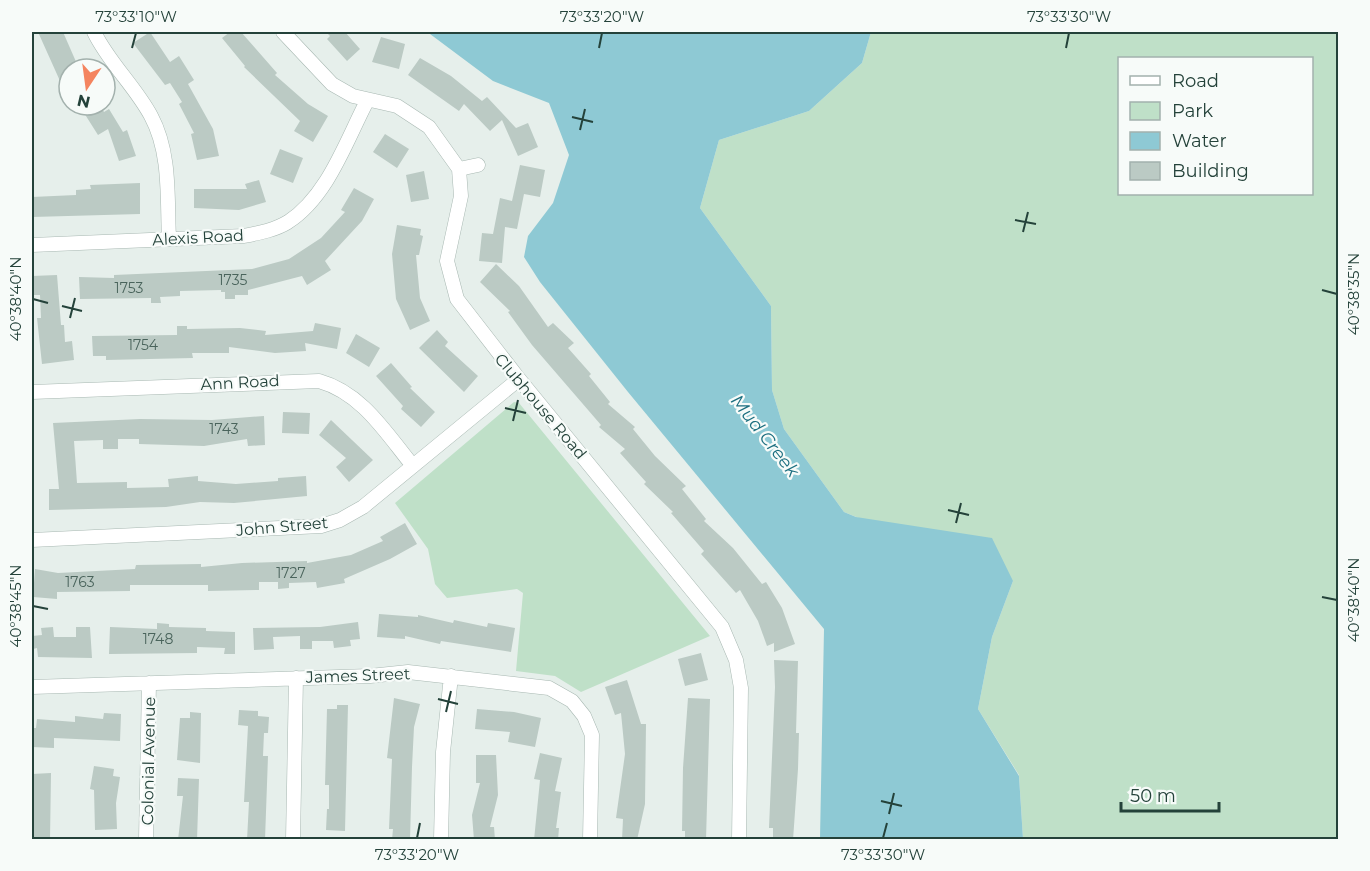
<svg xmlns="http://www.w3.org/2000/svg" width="1370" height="871" viewBox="0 0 1370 871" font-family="Montserrat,sans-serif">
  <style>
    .green { fill: #bfe0c8; fill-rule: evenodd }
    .water { fill: #8ec9d4 }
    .building { fill: #bbcac4 }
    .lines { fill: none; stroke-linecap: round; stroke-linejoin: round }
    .minor-casing { stroke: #a8b8b2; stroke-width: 15 }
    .minor { stroke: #fff; stroke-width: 14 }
    .ticks { fill: none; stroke: #24423a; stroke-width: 2 }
    .labels { text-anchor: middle; stroke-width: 4.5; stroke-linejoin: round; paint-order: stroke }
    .number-label { font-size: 14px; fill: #4a645c }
    .street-label { font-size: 16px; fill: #24423a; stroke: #f7fbf9 }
    .water-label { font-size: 18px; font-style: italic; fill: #1c6f80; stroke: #f7fbf9 }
    .neatline { fill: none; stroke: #24423a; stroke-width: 2 }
    .ticks-label { font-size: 15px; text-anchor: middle; fill: #24423a }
  </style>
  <rect width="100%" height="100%" fill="#e6efeb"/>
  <path class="green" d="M871 32H1338V839H1023L1019 775 978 709 992 637 1013 581 844 512 784 429 772 390 771 306 700 208 719 140 809 111 862 63ZM1120 58H1312V194H1120Z
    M514 402 519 403 710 636 581 692 555 676 516 671 523 593 517 589 447 598 435 584 428 549 395 503Z"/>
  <path class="water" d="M416 32H871L862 63 809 111 719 140 700 208 771 306 772 390 784 429 844 512 856 517 992 538 1013 581 992 637 978 709 1019 776 1023 839H820L824 629 628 392 540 282 524 257 528 236 553 203 569 155 549 103 493 81 430 34Z"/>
  <path class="building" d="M38 32H63L77 64 69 67V101Z
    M150 32 170 62 179 56 194 80 188 84 213 129 219 156 197 160 191 134 194 133 179 104 182 102 170 83 165 85 133 43Z
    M230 32H241L277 73 275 75 308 104 328 116 313 142 294 131 300 121 244 67 245 66 222 38Z
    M326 32H345L360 49 347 61 327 39 330 36Z
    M381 37 405 44 399 69 372 62Z
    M420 58 451 76 482 101 487 97 516 128 528 123 538 147 518 156 502 120 490 131 464 104 459 111 408 75Z
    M79 105H100L104 112 109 109 123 132 127 130 136 156 119 161 108 129 98 135Z
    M385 134 409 149 397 168 373 152Z
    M280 149 303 158 293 183 270 174Z
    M520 165 545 170 540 197 524 194 517 229 505 227 502 263 479 261 482 233 493 234 500 198 512 201Z
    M424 171 429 199 411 202 406 175Z
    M259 180 266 202 239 210 194 208V189H247L245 184Z
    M140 183V214L32 217V197L76 195V190L91 189 90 185Z
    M354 188 374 199 362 221 325 261 331 270 307 285 302 276 248 290V295H235V299H225V292H221V290L180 291V296L160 297 161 303H151V298L80 299 79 277 114 278V275L252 269 289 259 321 238 345 212 341 210Z
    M397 225 421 229 420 235 423 236 419 255H416L420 298 430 321 410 330 396 299 392 254Z
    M496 264 519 286 548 327 553 323 574 343 568 348 591 374 589 376 610 402 608 404 635 427 633 429 655 456 686 486 682 489 706 519 704 521 733 548 762 584 766 582 782 608 795 644 774 652V643L767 646 758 621 740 590 736 593 701 554 704 551 671 513 673 512 644 484 646 482 620 453 625 449 599 427 601 425 532 345 508 312 510 311 480 282Z
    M57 275 61 325H64L65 342 72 341 74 360 42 364 37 318H41L40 295H32V276Z
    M315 323 341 328 337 349 305 343 306 351 275 353 229 347V353H192L193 358 106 360V356H93L92 336 177 335V326H187V329L240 328 266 331 265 335 313 331Z
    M437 330 448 342 445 346 478 376 464 392 419 348Z
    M356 334 380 348 369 367 346 353Z
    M391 363 412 387 410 388 435 412 421 427 401 409 403 406 376 376Z
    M283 412 310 413 309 434 282 433Z
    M264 416 265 445 248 446 247 439 204 446 139 444V439H118V449H103V440L74 441 77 483 127 482V488L169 487 168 479 198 476V481L236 484 278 481V478L306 476 307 496 234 503 200 502 166 507 49 510V489H59L53 423 140 419 212 420Z
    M331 420 373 460 349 482 336 467 346 458 319 435Z
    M405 523 417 544 390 559 344 579 345 583 317 588 316 582 289 583V588L278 589V582H259V590L208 591V585H130V591L57 592V599L33 597 35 569 58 573 135 569 136 565 201 564V567L242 563 307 561V563L351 555 383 541 380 537Z
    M379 614 418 617V615L453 623 454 620 487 627 488 623 515 628 511 652 441 641 440 644 405 636V639L377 637Z
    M358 622 360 639 350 640 351 646 334 648 333 641H312V649H300V636L273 637 274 649 254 650 253 628 320 627Z
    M157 623 169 624V627L206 628V631L235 632V654H224L225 648 197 647V653L109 654 110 627 157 629Z
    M53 627 54 637H76V627H90L92 658 38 657 37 648 33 649 32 636 42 635 41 628Z
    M701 653 708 680 685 686 678 659Z
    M774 660 798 661 796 733H799L798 769 793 840H773V828H769L775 687Z
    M627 680 641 724H646L645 804 637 840H622L623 819 616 818 625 754 621 713 615 715 605 687Z
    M394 698 420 704 414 727 412 767 410 840H392L393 829H389L392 759 387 758Z
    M688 698 710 699 706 840H685V831H682L683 768Z
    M337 705H348L345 831 326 830 327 809H329V785H325L327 709H337Z
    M477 709 514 712 541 718 535 747 508 742 510 732 475 729Z
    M239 710 258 711V716L269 717 268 733H264L263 756H268L265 840H247L249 802H244L248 726 238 725Z
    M190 712 201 713 200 763 177 760 180 718H190Z
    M104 713 121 714 120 741 54 738V748L32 747V728H36L37 719 75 722V716L103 719Z
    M540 753 562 758 555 791 561 792 556 828H559L558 840H534L540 780 534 779Z
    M476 755H496L498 795 490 827H494L495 840H474L472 815 480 783H476Z
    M94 766 114 769 113 776 120 777 116 803 117 829 95 830 94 790 90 789Z
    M51 773 50 840H32V809H34L32 774Z
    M178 778 199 779 197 840H178L183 796H177Z"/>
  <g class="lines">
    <g class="minor-casing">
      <path id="minor" d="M94 32C109 63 135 86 151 116 171 153 167 198 169 239
        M283 32 332 84 353 96 397 106 429 127 459 169 461 196 447 261 457 299 519 379 722 627 736 660 741 688 739 840
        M459 169 478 165
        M32 245 244 236C259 233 275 230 288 222 328 196 346 141 367 101
        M32 392 319 381C362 393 386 433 413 466
        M32 540 321 526 340 520 363 507 519 379
        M32 687 370 676 408 672 549 688 572 701 584 716 592 735 590 840
        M146 840 149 683
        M293 840 296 678
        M441 840 443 752 451 676"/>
    </g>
    <use href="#minor" class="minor"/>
  </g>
  <path class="ticks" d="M132 48 136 33M599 48 602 33M1066 48 1069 33M572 117 593 122M580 130 585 109M1015 220 1036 224M1023 232 1028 212M1322 290 1337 294M33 299 48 303M62 306 82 311M70 318 75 298M505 408 526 413M513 421 518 400M948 510 969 515M956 523 961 503M1322 597 1337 600M33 606 48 609M438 699 458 704M446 712 451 691M881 801 902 806M889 814 894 793M417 838 420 823M883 838 887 823"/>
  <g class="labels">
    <g class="number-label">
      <text x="233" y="285">1735</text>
      <text x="129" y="293">1753</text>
      <text x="143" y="350">1754</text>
      <text x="224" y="434">1743</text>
      <text x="291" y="578">1727</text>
      <text x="80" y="587">1763</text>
      <text x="158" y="644">1748</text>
    </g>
    <g class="street-label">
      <text transform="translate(198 237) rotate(-3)" y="6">Alexis Road</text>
      <text transform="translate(240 382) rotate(-3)" y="6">Ann Road</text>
      <text transform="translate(541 406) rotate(50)" y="6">Clubhouse Road</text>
      <text transform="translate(282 526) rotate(-5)" y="6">John Street</text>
      <text transform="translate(358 675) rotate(-2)" y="6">James Street</text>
      <text transform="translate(148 761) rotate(-89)" y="6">Colonial Avenue</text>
    </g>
    <g class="water-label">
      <text transform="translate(765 436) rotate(52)" y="6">Mud Creek</text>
    </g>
  </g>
  <rect width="1370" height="871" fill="none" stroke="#f7fbf9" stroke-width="66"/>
  <rect x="1118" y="57" width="195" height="138" fill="#f7fbf9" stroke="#a3b1ad" stroke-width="1.5"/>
  <rect x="1130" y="76" width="30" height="9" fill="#ffffff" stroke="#a3b1ad" stroke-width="1.5"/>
  <text x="1172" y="87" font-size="18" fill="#24423a">Road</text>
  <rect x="1130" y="102" width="30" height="18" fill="#bfe0c8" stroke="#a3b1ad" stroke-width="1.5"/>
  <text x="1172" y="117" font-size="18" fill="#24423a">Park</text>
  <rect x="1130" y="132" width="30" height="18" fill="#8ec9d4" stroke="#a3b1ad" stroke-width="1.5"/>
  <text x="1172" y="147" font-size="18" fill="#24423a">Water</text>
  <rect x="1130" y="162" width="30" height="18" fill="#bbcac4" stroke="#a3b1ad" stroke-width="1.5"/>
  <text x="1172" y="177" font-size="18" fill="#24423a">Building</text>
  <g transform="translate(87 87) rotate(193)"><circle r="28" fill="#f7fbf9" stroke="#a3b1ad" stroke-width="1.5"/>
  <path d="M0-4.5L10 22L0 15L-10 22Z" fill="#f4845f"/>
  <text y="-9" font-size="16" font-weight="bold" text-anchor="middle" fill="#24423a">N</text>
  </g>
  <path d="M1121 802v9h98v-9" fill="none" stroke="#24423a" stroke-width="3"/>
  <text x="1130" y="802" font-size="18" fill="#24423a" stroke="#f7fbf9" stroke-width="4.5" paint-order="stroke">50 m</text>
  <rect x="33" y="33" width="1304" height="805" class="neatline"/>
  <g class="ticks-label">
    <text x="136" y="22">73°33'10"W</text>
    <text x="602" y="22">73°33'20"W</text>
    <text x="1069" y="22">73°33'30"W</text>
    <text transform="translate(1354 294) rotate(-90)" y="5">40°38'35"N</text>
    <text transform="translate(16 299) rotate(-90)" y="5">40°38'40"N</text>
    <text transform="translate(1354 600) rotate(-90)" y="5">40°38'40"N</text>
    <text transform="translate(16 606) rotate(-90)" y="5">40°38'45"N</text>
    <text x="417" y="860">73°33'20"W</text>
    <text x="883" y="860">73°33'30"W</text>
  </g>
</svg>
